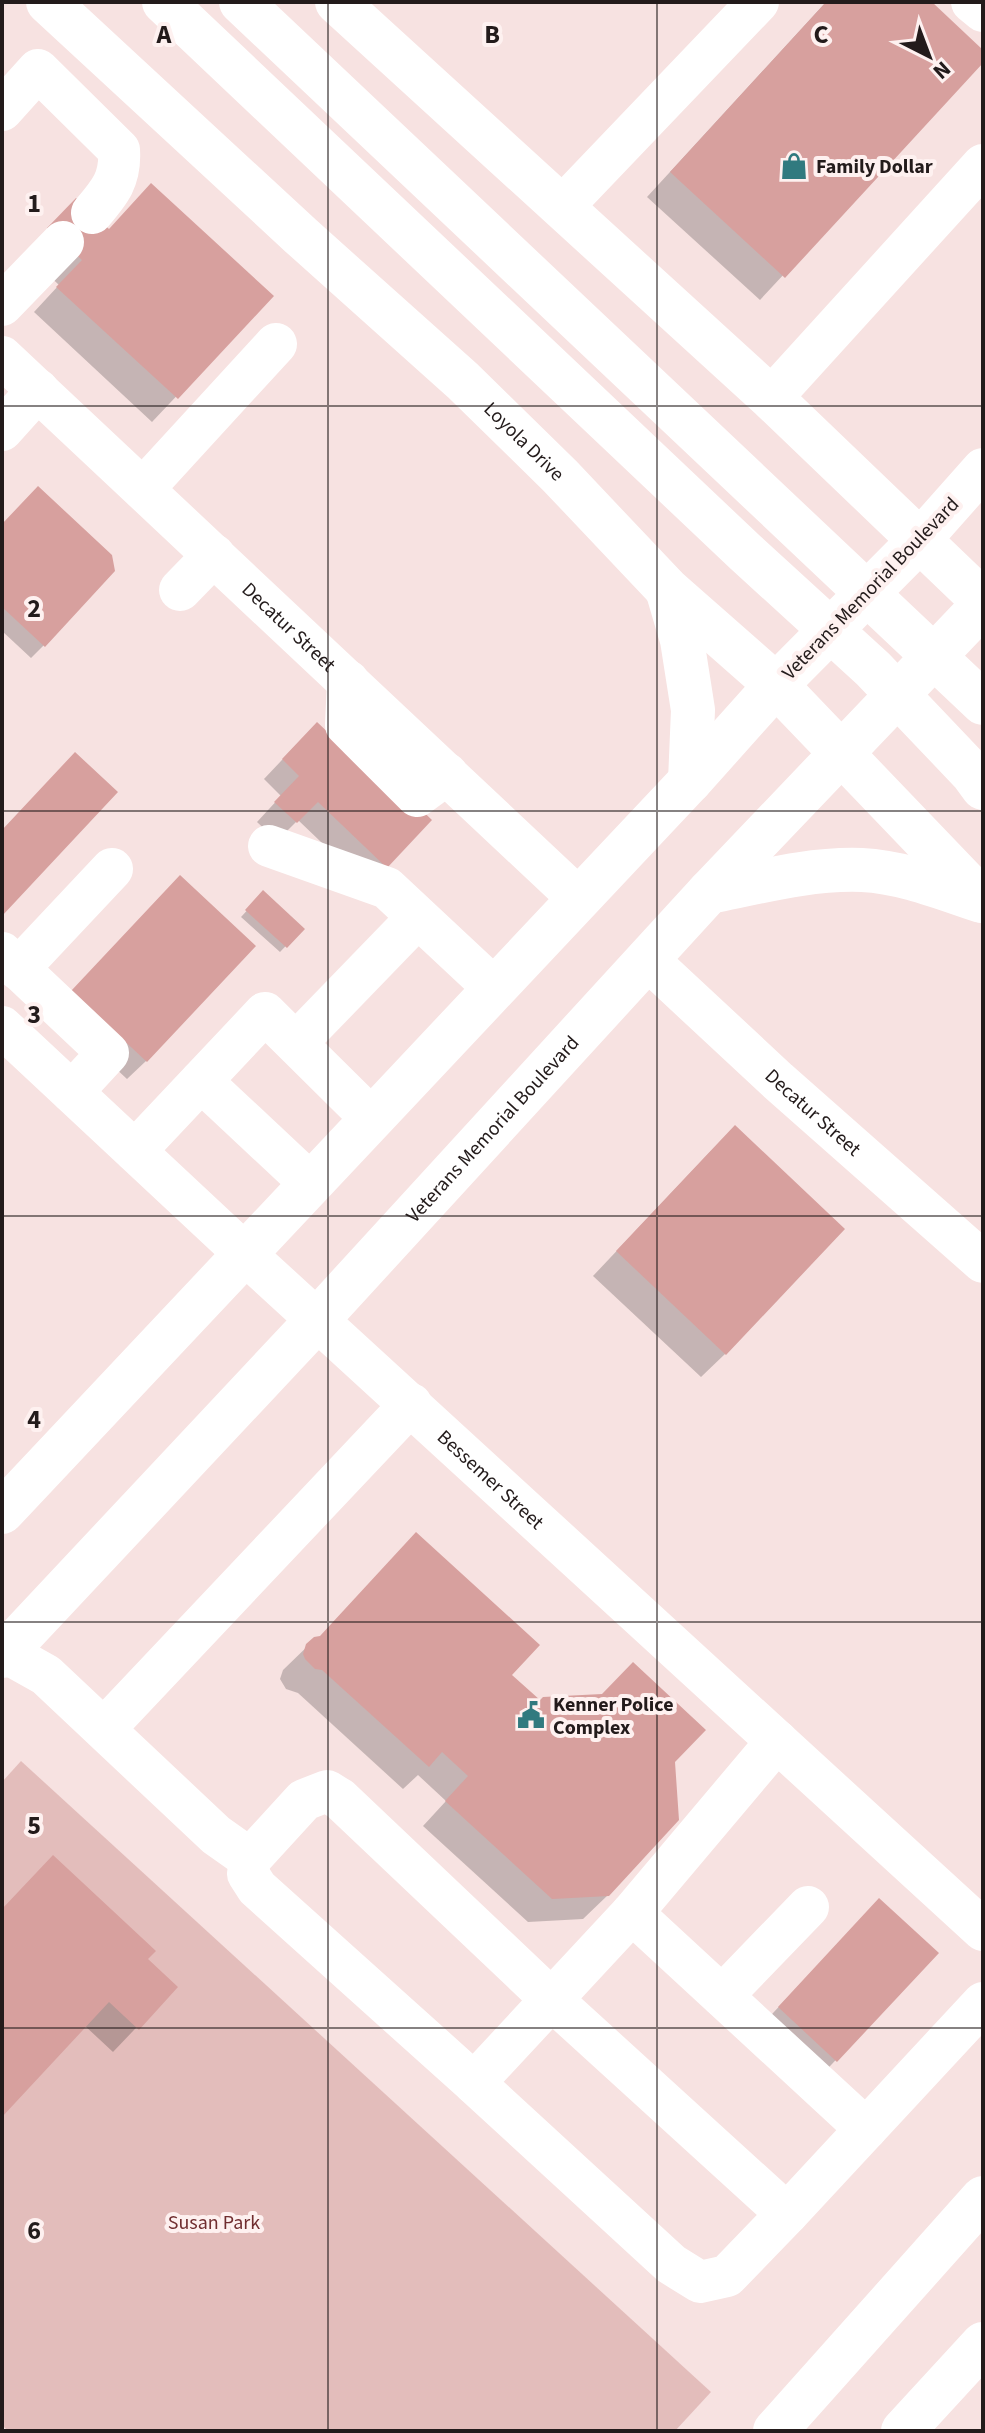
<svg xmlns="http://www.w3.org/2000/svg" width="985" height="2433" viewBox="0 0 985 2433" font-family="'Source Sans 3',sans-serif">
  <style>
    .green { fill: #e3bdbb }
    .shadow { fill: #0003 }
    .building { fill: #d7a09e }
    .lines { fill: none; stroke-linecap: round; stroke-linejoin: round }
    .minor { stroke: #fff; stroke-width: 42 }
    .major { stroke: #fff; stroke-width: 44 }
    .highway { stroke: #fff; stroke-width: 44 }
    .grid { fill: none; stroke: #231b1b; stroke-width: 2; stroke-opacity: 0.55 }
    .labels { text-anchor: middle; stroke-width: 8; stroke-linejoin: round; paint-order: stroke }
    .poi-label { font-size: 20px; font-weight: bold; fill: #231b1b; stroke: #fef1f0; text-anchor: start }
    .street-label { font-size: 20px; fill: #231b1b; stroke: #fef1f0 }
    .park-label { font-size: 20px; fill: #702d2f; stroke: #fef1f0 }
    .grid-label { font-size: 26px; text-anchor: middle; font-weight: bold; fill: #231b1b; stroke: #fef1f0; stroke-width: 8; stroke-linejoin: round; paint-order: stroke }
  </style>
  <rect width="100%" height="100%" fill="#f7e2e1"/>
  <path class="green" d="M21 1761 711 2392 675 2431H8L2 2425V1782Z"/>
  <path class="shadow" d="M826 2H929L983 52V60L760 300 647 197Z
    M108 231 271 296 152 422 34 312 59 285 25 253Z
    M2 526 44 645 31 658 2 631Z
    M298 743 429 820 366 885 298 820 277 841 257 822 281 796 264 779Z
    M263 893 302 929 280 952 241 917Z
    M161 896 146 1061 127 1079 54 1011Z
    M711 1151 725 1354 701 1377 593 1276Z
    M315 1639 509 1675 539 1703 673 1761 608 1895 583 1919 528 1922 423 1826 446 1801 418 1775 403 1789 298 1693 286 1689 280 1679 283 1670Z
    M2 1910 146 1960 175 1987 113 2052 84 2025 2 2114Z
    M861 1919 936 1953 817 2080 760 2027Z"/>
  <path class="building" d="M826 2H932L983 50V63L785 278 670 172Z
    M151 183 274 296 178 399 56 287 82 260 47 228 76 198 109 229Z
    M38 486 112 555 115 571 45 647 2 607V524Z
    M317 722 350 753 356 747 432 820 387 868 318 802 297 823 274 802 299 776 282 759Z
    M75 752 118 792 2 916V830Z
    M180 875 256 946 147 1062 71 991Z
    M263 890 305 929 287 948 245 910Z
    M735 1125 845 1229 726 1355 616 1251Z
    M416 1532 540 1645 512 1675 540 1700 543 1697 602 1694 633 1662 706 1730 675 1762 679 1820 609 1896 552 1899 445 1801 468 1776 442 1752 429 1767 322 1670 315 1669 305 1659 303 1654 306 1644 314 1637 320 1636Z
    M53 1855 156 1951 148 1959 178 1987 139 2030 109 2002 2 2117V1909Z
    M879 1898 939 1953 837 2062 778 2007Z"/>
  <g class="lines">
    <g class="minor">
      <path d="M972 2 983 11"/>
      <path d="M2 110 38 70 119 150C121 179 110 192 92 213"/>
      <path d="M562 207 758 2"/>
      <path d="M2 305 63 242"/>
      <path id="s1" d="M2 357 578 898"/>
      <path d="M771 398 983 165"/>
      <path d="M2 430 38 390"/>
      <path d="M143 489 276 344"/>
      <path d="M919 541 983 469"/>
      <path d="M180 590 214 555"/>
      <path d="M348 681 346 725 417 796 447 774"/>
      <path d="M269 846 387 888 494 988"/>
      <path d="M2 953 108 1053 72 1092"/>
      <path id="s2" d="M647 959 778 1081 983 1262"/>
      <path d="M18 969 112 869"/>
      <path id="s3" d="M2 1027 245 1254 983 1930"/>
      <path d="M296 1043 417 918"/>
      <path d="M201 1081 310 1183"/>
      <path d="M135 1151 265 1013 371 1118"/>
      <path d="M5 1652 46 1675 216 1835 250 1859"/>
      <path d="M104 1729 411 1404"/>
      <path d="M777 1741 632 1913 474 2083 257 1888 248 1874 250 1859 304 1800 327 1791 340 1799 552 2000 787 2214 983 2003"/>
      <path d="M632 1913 866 2129"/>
      <path d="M722 1996 808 1907"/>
      <path d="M474 2083 671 2264 700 2282 727 2276 787 2214"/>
    </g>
    <g class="major">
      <path id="s4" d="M48 2 301 236 463 381 560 476 667 589 776 685 983 901"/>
      <path d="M337 2 771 398 983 601"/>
      <path d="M667 589 682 640 693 710 690 781"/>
      <path d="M709 892C759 882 811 868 862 870 903 872 942 888 981 901"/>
      <path d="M2 1512 690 781 776 685 919 541"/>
      <path id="s5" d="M2 1656 318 1319 709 892 983 605"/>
    </g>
    <path class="highway" d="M164 2 745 552 873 669 972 773 983 788
      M241 2 983 703
      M775 2431 983 2198
      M903 2431 983 2344"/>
  </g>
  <path class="grid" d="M328 2V2431M657 2V2431M2 406H983M2 811H983M2 1216H983M2 1622H983M2 2028H983"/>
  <defs>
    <g id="shop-bare" transform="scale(2.16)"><path d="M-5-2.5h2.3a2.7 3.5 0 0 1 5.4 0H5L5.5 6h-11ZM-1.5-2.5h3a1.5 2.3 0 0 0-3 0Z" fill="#317a7f" stroke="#fef1f0" stroke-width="2.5" paint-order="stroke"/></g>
    <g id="civic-bare" transform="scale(2.16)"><path d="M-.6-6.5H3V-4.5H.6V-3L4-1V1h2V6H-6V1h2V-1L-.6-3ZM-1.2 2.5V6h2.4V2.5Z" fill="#317a7f" stroke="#fef1f0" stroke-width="2.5" paint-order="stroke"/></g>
  </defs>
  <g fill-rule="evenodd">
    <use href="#shop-bare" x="794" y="166"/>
    <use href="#civic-bare" x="531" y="1715"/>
  </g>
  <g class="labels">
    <g class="poi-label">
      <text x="816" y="173">Family Dollar</text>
      <text x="553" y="1711">Kenner Police<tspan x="553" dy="23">Complex</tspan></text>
    </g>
    <g class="street-label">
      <text dy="7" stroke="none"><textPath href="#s4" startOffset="648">Loyola Drive</textPath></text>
      <text transform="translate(870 588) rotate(-46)" y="7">Veterans Memorial Boulevard</text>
      <text dy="7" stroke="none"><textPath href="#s1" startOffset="394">Decatur Street</textPath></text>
      <text dy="7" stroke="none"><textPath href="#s2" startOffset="226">Decatur Street</textPath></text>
      <text dy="7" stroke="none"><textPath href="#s5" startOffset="720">Veterans Memorial Boulevard</textPath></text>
      <text dy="7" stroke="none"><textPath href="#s3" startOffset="666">Bessemer Street</textPath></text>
    </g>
    <g class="park-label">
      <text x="214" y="2229">Susan Park</text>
    </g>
  </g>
  <g class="grid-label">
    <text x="164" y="43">A</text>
    <text x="492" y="43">B</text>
    <text x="821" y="43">C</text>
    <text x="34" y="212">1</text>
    <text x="34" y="617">2</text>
    <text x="34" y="1023">3</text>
    <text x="34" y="1428">4</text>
    <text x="34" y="1834">5</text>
    <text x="34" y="2239">6</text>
  </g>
  <rect width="985" height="2433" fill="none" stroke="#231b1b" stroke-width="8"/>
  <g transform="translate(929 56) rotate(138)" stroke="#fef1f0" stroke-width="6" paint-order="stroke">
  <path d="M0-6L14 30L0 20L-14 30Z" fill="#231b1b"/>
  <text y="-12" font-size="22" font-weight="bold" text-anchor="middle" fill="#231b1b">N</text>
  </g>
</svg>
